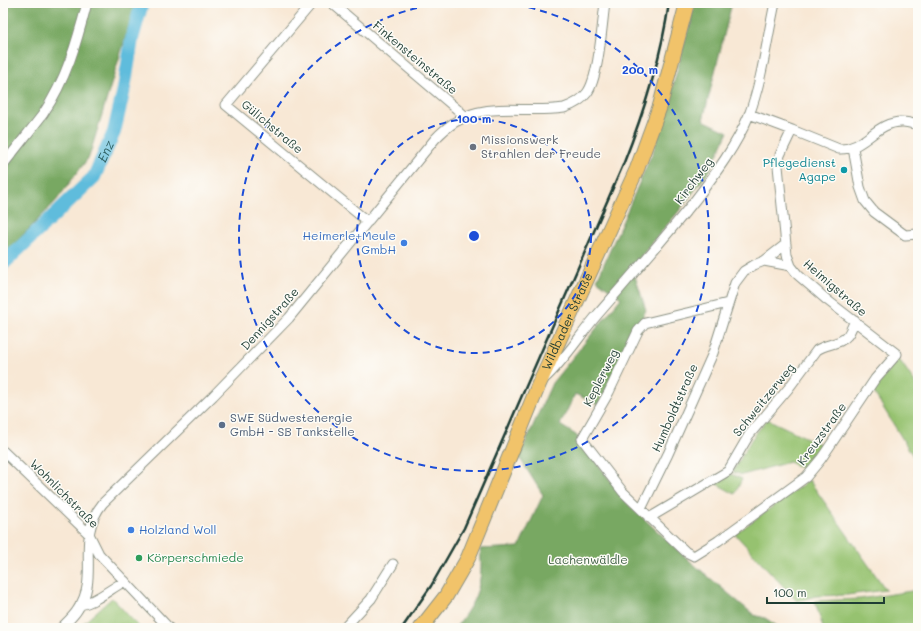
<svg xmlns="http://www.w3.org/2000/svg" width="921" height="631" viewBox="0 0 921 631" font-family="Mali,sans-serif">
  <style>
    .green { fill: #96c270; stroke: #5a8052 }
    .forest { fill: #78a862; stroke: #4c724b }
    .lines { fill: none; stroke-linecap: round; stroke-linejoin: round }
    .river { stroke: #5ebcdc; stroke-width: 14 }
    .minor-casing { stroke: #8c9284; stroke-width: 11 }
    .primary-casing { stroke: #8c9284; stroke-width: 16 }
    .minor { stroke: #fff; stroke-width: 9 }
    .primary { stroke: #f1c36a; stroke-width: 14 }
    .rail { stroke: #1f3d34; stroke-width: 2.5 }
    .ring { fill: none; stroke: #1d4ed8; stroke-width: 2; stroke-dasharray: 7 5 }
    .worship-dot { fill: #6b7280; stroke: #fdfcf7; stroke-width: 1.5 }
    .culture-dot { fill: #0f9aa8; stroke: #fdfcf7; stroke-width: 1.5 }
    .shop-dot { fill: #3f7fe0; stroke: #fdfcf7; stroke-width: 1.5 }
    .service-dot { fill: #5c6f8a; stroke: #fdfcf7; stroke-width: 1.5 }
    .leisure-dot { fill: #2e9e5b; stroke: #fdfcf7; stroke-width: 1.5 }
    .labels { text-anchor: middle; stroke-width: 3; stroke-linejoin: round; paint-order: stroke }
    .street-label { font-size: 12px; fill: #1f3d34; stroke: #fdfcf7 }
    .worship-label { font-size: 12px; fill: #5b616d; stroke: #fdfcf7; text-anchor: start }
    .culture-label { font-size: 12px; fill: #0d838f; stroke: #fdfcf7; text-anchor: end }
    .shop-label { font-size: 12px; fill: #366cbe; stroke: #fdfcf7; text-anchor: end }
    .service-label { font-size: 12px; fill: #4e5e75; stroke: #fdfcf7; text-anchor: start }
    .leisure-label { font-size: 12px; fill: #27864d; stroke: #fdfcf7; text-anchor: start }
    .park-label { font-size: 12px; fill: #3d5e43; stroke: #fdfcf7 }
    .water-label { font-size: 13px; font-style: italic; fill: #326366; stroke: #fdfcf7 }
    .centre { fill: #1d4ed8; stroke: #fdfcf7; stroke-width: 2 }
    .ring-label { font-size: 12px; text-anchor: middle; font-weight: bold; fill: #1d4ed8; stroke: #fdfcf7; stroke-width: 3; stroke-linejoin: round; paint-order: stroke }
  </style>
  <rect width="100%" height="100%" fill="#fdfcf7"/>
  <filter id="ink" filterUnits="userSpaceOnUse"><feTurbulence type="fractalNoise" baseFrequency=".025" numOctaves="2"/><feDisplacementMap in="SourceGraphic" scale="8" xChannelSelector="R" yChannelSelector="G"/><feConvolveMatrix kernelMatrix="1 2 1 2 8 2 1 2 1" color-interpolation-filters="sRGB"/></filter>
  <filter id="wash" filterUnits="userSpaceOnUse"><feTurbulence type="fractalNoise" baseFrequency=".012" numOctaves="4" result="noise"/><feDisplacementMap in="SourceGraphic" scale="16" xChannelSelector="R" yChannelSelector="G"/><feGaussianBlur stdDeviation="0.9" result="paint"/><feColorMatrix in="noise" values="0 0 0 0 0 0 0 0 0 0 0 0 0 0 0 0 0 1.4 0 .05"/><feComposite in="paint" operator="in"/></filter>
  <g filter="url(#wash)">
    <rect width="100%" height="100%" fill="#f8e8d5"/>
    <path class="green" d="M896 360 901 362 918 387V464L873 391Z
      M767 419 824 446 803 469 789 462 742 475 733 472 751 440Z
      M731 474 742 479 735 494 715 483Z
      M809 480 886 590 847 595 816 596 797 601 735 534Z
      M918 590V628H823L815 601 860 599Z
      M112 598 140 628H78Z"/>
    <path class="forest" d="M3 3H136L89 157 56 201 3 256Z
      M695 3H732L703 120 728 132 710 170 679 211 632 267 646 310 599 405 575 394 560 425 576 435 630 506 691 562 754 615 765 618 780 628H455C476 602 484 584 480 549L519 547 543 495 519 457 552 383 621 298 597 280 654 149 673 86Z"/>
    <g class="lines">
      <path class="river" id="s1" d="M3 264 94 177 114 132 124 89 132 39 142 3"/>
    </g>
  </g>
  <g filter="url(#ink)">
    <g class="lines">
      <g class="minor-casing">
        <path id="minor" d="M312 3 226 105 368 222
          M332 3 465 116
          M792 130 839 149C866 150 875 121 903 122 908 122 913 124 918 125
          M853 148 860 187 865 201 874 212 905 235 918 234
          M3 165C16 148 30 131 43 114 66 80 77 42 87 3
          M764 261 791 266
          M728 303 645 323 638 331 609 392 582 439 623 492 686 552 694 556 718 541 806 477 821 459 875 379 897 354 827 300 798 275 791 266 787 255 778 166 780 155 792 130 749 114
          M544 379C565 360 579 336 598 314 631 276 664 239 696 199 716 173 736 146 749 115 762 81 767 39 775 3
          M3 451 89 534 99 554 169 628
          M641 509 668 454 713 353 735 283 744 271 754 265 764 261 786 244
          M649 518 728 471 749 435 788 389 817 350C825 344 841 344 847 336 850 333 852 326 855 321
          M80 605C96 602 110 589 125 581
          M61 628C67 622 74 616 78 609 101 576 74 538 103 503L213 396 289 318 435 139C476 95 513 115 564 108 573 105 581 101 587 93 599 77 602 24 605 3
          M344 628 371 599 393 564"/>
      </g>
      <g class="primary-casing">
        <g id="primary">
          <path id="s2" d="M421 628 446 596 468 558 539 384 637 169 660 106 687 3"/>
        </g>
      </g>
      <use href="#minor" class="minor"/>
      <use href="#primary" class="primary"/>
      <path class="rail" d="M402 628 431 586 464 528 623 165C644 112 661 59 669 3"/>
    </g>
  </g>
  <g class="ring">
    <circle cx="474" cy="236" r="117"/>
    <path d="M505 3A235 235 0 1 1 443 3"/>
  </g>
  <circle class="worship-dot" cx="473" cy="147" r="4"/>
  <circle class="culture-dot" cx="844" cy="170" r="4"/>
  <g class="shop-dot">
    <circle cx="404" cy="243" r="4"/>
    <circle cx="131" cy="530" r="4"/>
  </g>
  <circle class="service-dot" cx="222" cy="425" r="4"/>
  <circle class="leisure-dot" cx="139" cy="558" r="4"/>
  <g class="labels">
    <g class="street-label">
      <text transform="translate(415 58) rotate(40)" y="4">Finkensteinstraße</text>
      <text transform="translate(272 127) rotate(40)" y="4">Gülichstraße</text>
      <text transform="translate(694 181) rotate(-53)" y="4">Kirchweg</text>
      <text transform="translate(835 288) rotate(41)" y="4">Heimigstraße</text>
      <text transform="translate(270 319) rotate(-48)" y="4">Dennigstraße</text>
      <text dy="4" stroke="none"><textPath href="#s2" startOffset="341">Wildbader Straße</textPath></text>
      <text transform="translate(601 378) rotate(-63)" y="4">Keplerweg</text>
      <text transform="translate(764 400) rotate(-51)" y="4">Schweitzerweg</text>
      <text transform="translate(675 408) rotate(-66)" y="4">Humboldtstraße</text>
      <text transform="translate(822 434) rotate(-54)" y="4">Kreuzstraße</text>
      <text transform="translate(64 494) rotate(45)" y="4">Wohnlichstraße</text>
    </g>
    <g class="worship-label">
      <text x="481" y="144">Missionswerk<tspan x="481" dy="14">Strahlen der Freude</tspan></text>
    </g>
    <g class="culture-label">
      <text x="836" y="167">Pflegedienst<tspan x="836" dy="14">Agape</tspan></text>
    </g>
    <g class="shop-label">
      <text x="396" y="240">Heimerle+Meule<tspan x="396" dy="14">GmbH</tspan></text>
      <text x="139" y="534" text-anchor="start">Holzland Woll</text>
    </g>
    <g class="service-label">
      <text x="230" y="422">SWE Südwestenergie<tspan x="230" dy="14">GmbH - SB Tankstelle</tspan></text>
    </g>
    <g class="leisure-label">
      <text x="147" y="562">Körperschmiede</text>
    </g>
    <g class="park-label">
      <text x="588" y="564">Lachenwäldle</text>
    </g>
    <g class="water-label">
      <text dy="5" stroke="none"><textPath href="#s1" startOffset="154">Enz</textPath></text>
    </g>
  </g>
  <circle cx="474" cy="236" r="6" class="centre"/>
  <g class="ring-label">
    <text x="640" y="74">200 m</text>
    <text x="474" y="123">100 m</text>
  </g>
  <rect width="921" height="631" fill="none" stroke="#fdfcf7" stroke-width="16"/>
  <path d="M767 597v6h117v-6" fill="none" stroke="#1f3d34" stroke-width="2"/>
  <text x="773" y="597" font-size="12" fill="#1f3d34" stroke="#fdfcf7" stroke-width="3" paint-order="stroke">100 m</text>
</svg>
